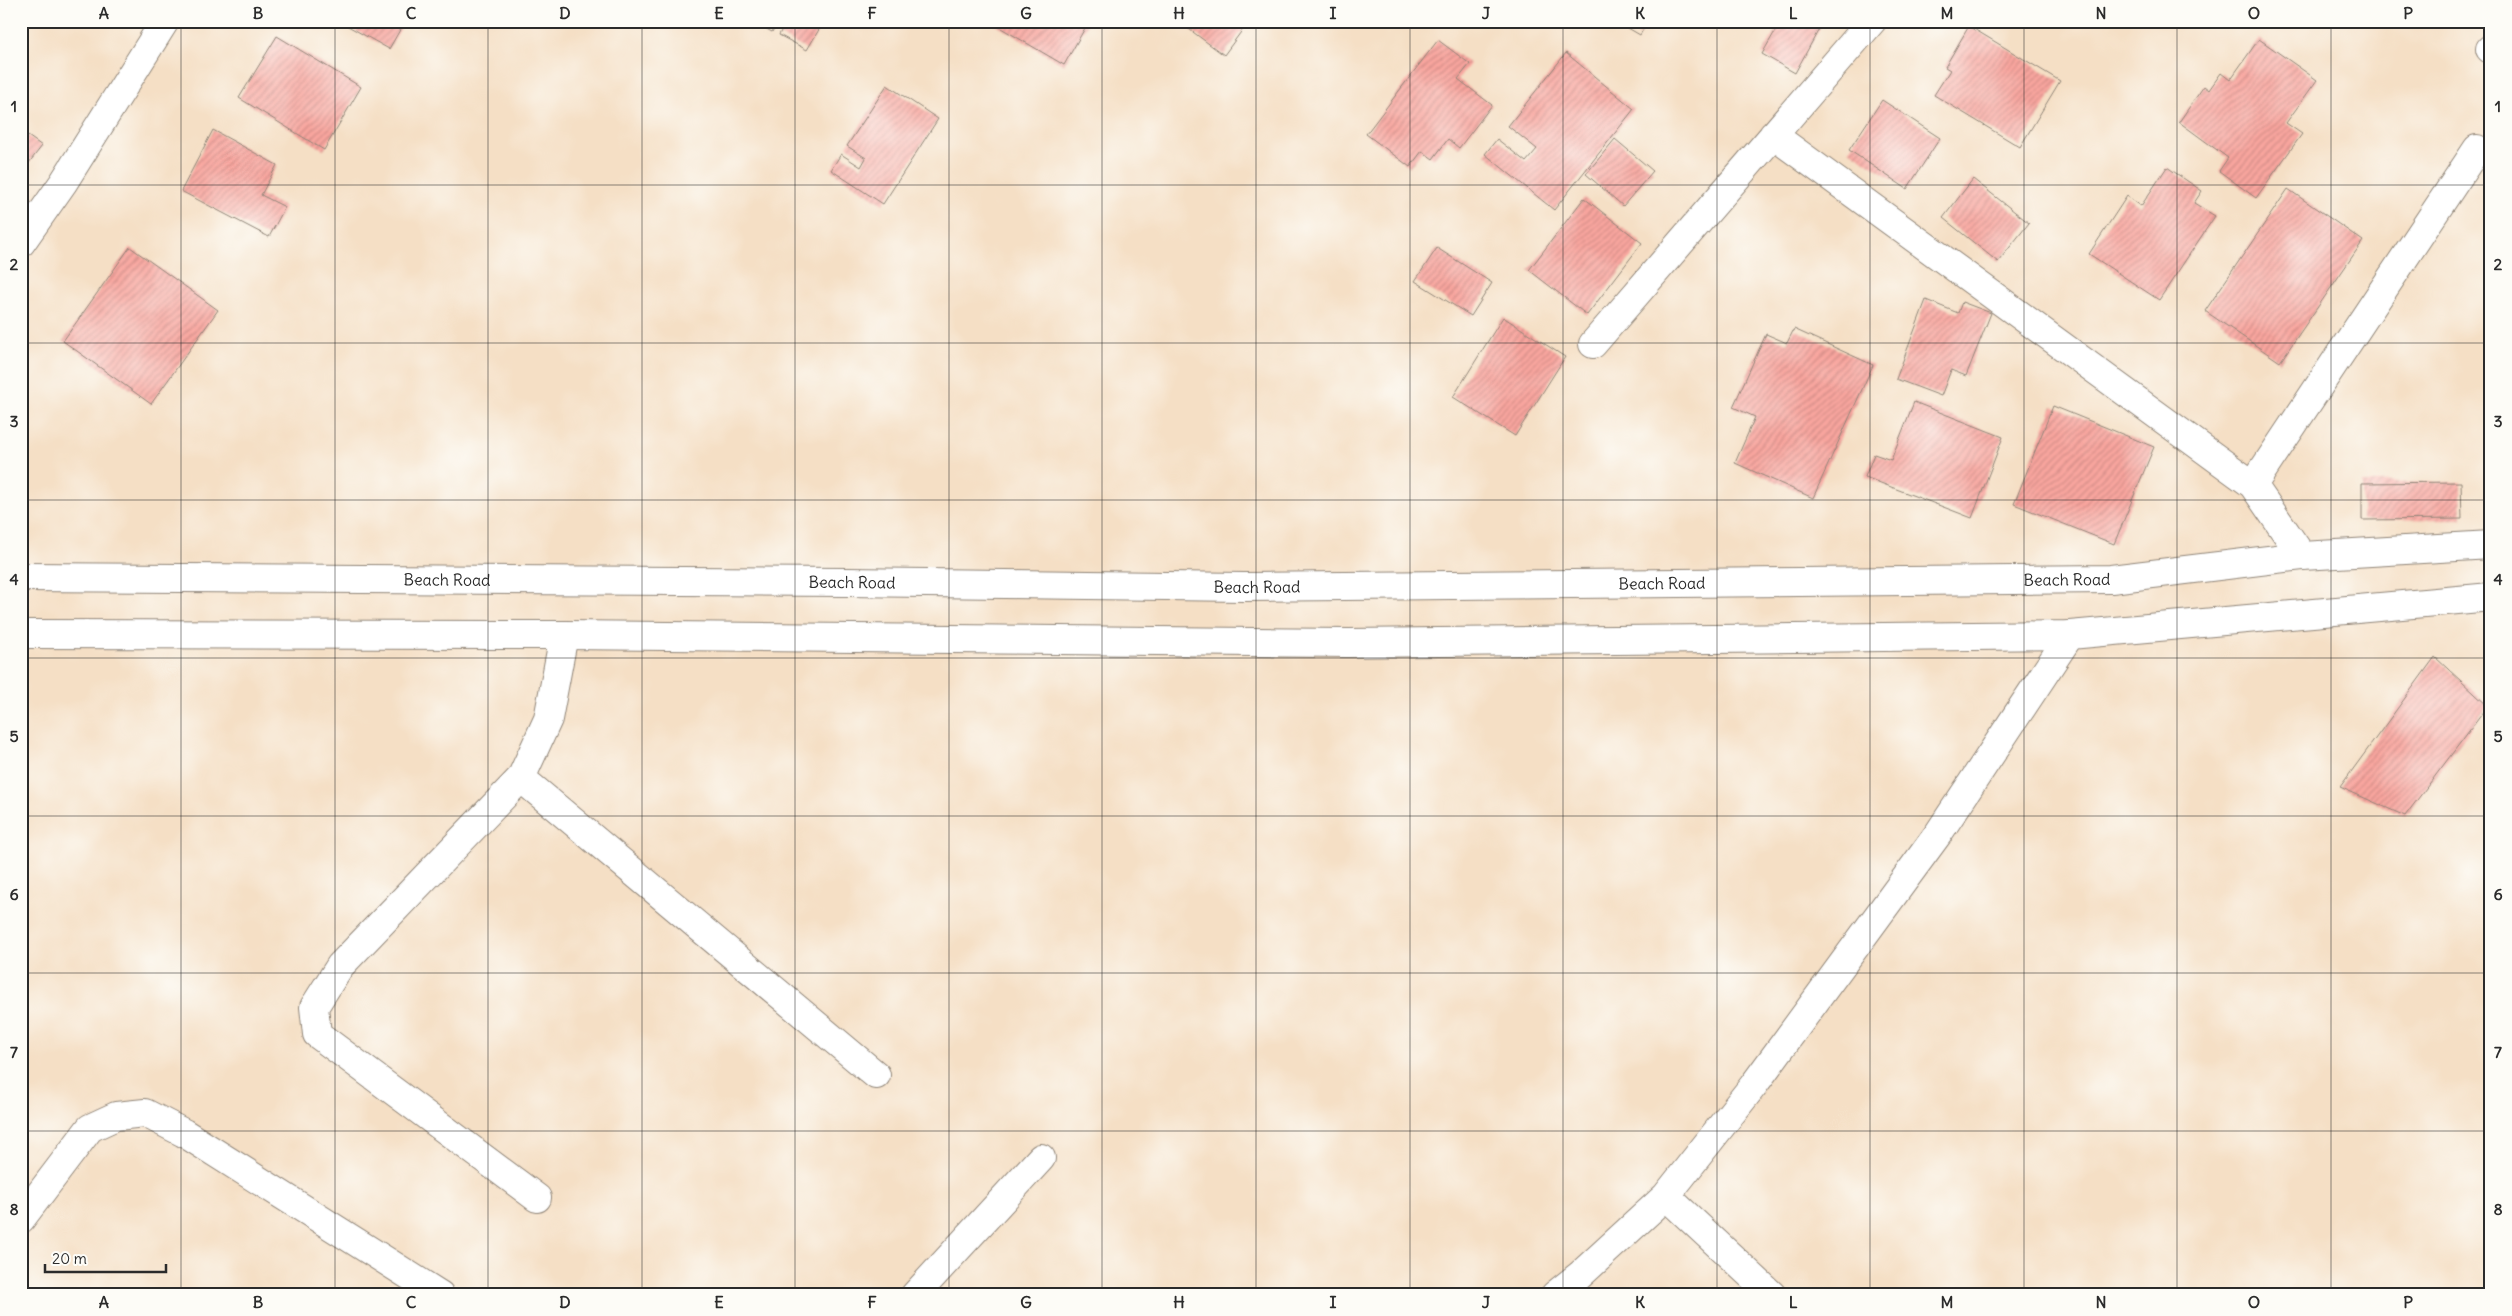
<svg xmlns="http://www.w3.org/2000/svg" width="2512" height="1316" viewBox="0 0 2512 1316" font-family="Delius,sans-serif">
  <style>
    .building { fill: url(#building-hatch) }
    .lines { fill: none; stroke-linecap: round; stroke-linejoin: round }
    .minor-casing { stroke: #908578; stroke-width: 30 }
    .trunk-casing { stroke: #908578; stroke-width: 30 }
    .minor { stroke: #fff; stroke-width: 28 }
    .trunk { stroke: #fff; stroke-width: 28 }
    .grid { fill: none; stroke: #2b2b2b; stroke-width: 1; stroke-opacity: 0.55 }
    .labels { text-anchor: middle; stroke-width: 5; stroke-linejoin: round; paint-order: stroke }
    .street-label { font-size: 16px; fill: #2b2b2b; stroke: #fdfcf7 }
    .neatline { fill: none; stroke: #2b2b2b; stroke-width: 2 }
    .grid-label { font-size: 16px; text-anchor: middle; font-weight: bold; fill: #2b2b2b }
  </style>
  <defs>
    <pattern id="building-hatch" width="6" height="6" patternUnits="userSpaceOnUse" patternTransform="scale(1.25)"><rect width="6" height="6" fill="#f9a69f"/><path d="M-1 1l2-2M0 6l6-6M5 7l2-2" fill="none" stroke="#ca8782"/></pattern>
  </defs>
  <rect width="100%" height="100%" fill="#fdfcf7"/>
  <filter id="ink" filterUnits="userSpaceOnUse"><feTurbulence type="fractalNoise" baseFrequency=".02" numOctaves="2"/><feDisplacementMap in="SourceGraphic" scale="10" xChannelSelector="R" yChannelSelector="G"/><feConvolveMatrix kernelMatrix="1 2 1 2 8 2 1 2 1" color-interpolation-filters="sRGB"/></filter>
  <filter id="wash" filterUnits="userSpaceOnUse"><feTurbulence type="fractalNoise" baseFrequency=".0096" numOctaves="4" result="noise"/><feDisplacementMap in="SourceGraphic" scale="20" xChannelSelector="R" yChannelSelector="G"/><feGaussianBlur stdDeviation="1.12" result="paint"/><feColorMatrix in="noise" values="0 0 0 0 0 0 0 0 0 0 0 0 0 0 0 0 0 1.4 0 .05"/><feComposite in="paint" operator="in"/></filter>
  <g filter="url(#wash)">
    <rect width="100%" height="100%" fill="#f5dfc5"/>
    <g id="blocks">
      <path class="building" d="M339 21H405L389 49Z
        M752 21H778L772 32Z
        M786 21H824L807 50 779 35Z
        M989 21H1089L1064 65Z
        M1178 21H1249L1224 55Z
        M1616 21H1648L1640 35Z
        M1781 21 1823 22 1795 73 1762 54Z
        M1969 26 2060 81 2020 147 1934 95 1950 70 1945 67Z
        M277 36 361 87 324 150 239 98Z
        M2259 39 2317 80 2286 123 2302 134 2256 198 2219 171 2228 158 2179 122 2204 86 2209 90 2221 73 2230 80Z
        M1438 40 1470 64 1458 79 1492 105 1459 148 1448 139 1433 159 1422 151 1410 167 1366 134Z
        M1566 53 1634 109 1554 210 1485 154 1497 139 1526 162 1537 149 1508 126Z
        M887 85 938 119 883 204 831 170 841 154 861 167 866 158 847 146Z
        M1882 100 1940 138 1907 189 1849 150Z
        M213 130 277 165 261 195 285 207 269 237 181 191Z
        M21 131 42 146 21 173Z
        M1615 139 1653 171 1623 206 1586 174Z
        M2167 167 2202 191 2194 203 2215 216 2159 300 2089 254 2127 196 2141 206Z
        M1973 179 2029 223 1998 262 1943 218Z
        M2288 189 2363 241 2280 362 2205 311Z
        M1584 198 1642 243 1587 315 1529 270Z
        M130 247 218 310 151 404 63 341Z
        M1437 248 1492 283 1471 316 1415 281Z
        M1926 300 1958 313 1962 302 1991 313 1966 376 1951 370 1941 396 1896 379Z
        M1503 317 1565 357 1515 436 1453 397Z
        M1794 329 1873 365 1813 498 1735 463 1755 417 1733 407 1766 334 1787 343Z
        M1914 402 2003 437 1972 518 1865 477 1874 454 1891 460Z
        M2053 406 2154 447 2114 544 2014 504Z
        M2461 482 2462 519 2362 520V483Z
        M2435 657 2488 706 2405 816 2340 787Z"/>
    </g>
  </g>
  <g filter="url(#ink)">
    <use href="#blocks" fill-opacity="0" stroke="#908578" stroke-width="1"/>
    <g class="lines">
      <g class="minor-casing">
        <path id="minor" d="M2490 49H2491
          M1773 135 2253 485 2302 556
          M21 243 63 183 165 21
          M1593 344 1872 21
          M2253 485 2477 149
          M521 778 876 1075
          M1666 1196 1772 1295
          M537 1198 317 1034 314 1007 340 966 521 778 548 719 564 635
          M21 1219 90 1128 116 1116 145 1113 184 1133 440 1295
          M915 1295 1041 1158
          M1555 1295 1580 1275 1666 1196 1753 1086 1938 834 2070 635"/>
      </g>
      <g class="trunk-casing">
        <g id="trunk">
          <path id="s1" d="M21 577 848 582 1244 587 2111 579 2302 556 2491 545"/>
          <path d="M21 634 564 635 1348 643 2070 635 2491 597"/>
        </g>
      </g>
      <use href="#minor" class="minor"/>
      <use href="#trunk" class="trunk"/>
    </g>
  </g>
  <path class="grid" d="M181 21V1295M335 21V1295M488 21V1295M642 21V1295M795 21V1295M949 21V1295M1102 21V1295M1256 21V1295M1410 21V1295M1563 21V1295M1717 21V1295M1870 21V1295M2024 21V1295M2177 21V1295M2331 21V1295M21 185H2491M21 343H2491M21 500H2491M21 658H2491M21 816H2491M21 973H2491M21 1131H2491"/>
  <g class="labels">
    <g class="street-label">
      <text dy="6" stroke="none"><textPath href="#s1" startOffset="426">Beach Road</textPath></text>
      <text dy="6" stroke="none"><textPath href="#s1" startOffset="2046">Beach Road</textPath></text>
      <text dy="6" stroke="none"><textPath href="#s1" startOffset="831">Beach Road</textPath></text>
      <text dy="6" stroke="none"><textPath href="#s1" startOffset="1641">Beach Road</textPath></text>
      <text dy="6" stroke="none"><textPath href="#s1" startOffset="1236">Beach Road</textPath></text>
    </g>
  </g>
  <rect width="2512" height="1316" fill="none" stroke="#fdfcf7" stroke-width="55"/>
  <path d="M45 1264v8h121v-8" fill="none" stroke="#2b2b2b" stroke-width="2.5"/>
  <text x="52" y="1264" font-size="15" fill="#2b2b2b" stroke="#fdfcf7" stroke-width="4" paint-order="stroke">20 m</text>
  <rect x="28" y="28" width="2456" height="1260" class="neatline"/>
  <g class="grid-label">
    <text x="104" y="19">A</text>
    <text x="258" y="19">B</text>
    <text x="411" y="19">C</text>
    <text x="565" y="19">D</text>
    <text x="719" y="19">E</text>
    <text x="872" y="19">F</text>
    <text x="1026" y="19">G</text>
    <text x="1179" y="19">H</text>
    <text x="1333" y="19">I</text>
    <text x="1486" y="19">J</text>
    <text x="1640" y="19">K</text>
    <text x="1793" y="19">L</text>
    <text x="1947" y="19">M</text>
    <text x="2101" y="19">N</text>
    <text x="2254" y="19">O</text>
    <text x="2408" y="19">P</text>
    <text x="14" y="112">1</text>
    <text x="2498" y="112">1</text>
    <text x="14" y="270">2</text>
    <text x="2498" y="270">2</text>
    <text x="14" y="427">3</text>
    <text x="2498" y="427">3</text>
    <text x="14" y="585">4</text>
    <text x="2498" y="585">4</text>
    <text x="14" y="742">5</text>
    <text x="2498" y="742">5</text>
    <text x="14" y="900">6</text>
    <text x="2498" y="900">6</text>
    <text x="14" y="1058">7</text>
    <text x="2498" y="1058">7</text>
    <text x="14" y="1215">8</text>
    <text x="2498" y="1215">8</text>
    <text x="104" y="1308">A</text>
    <text x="258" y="1308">B</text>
    <text x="411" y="1308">C</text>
    <text x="565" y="1308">D</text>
    <text x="719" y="1308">E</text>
    <text x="872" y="1308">F</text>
    <text x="1026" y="1308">G</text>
    <text x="1179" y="1308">H</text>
    <text x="1333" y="1308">I</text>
    <text x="1486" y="1308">J</text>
    <text x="1640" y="1308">K</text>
    <text x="1793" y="1308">L</text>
    <text x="1947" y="1308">M</text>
    <text x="2101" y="1308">N</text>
    <text x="2254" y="1308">O</text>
    <text x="2408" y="1308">P</text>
  </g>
</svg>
